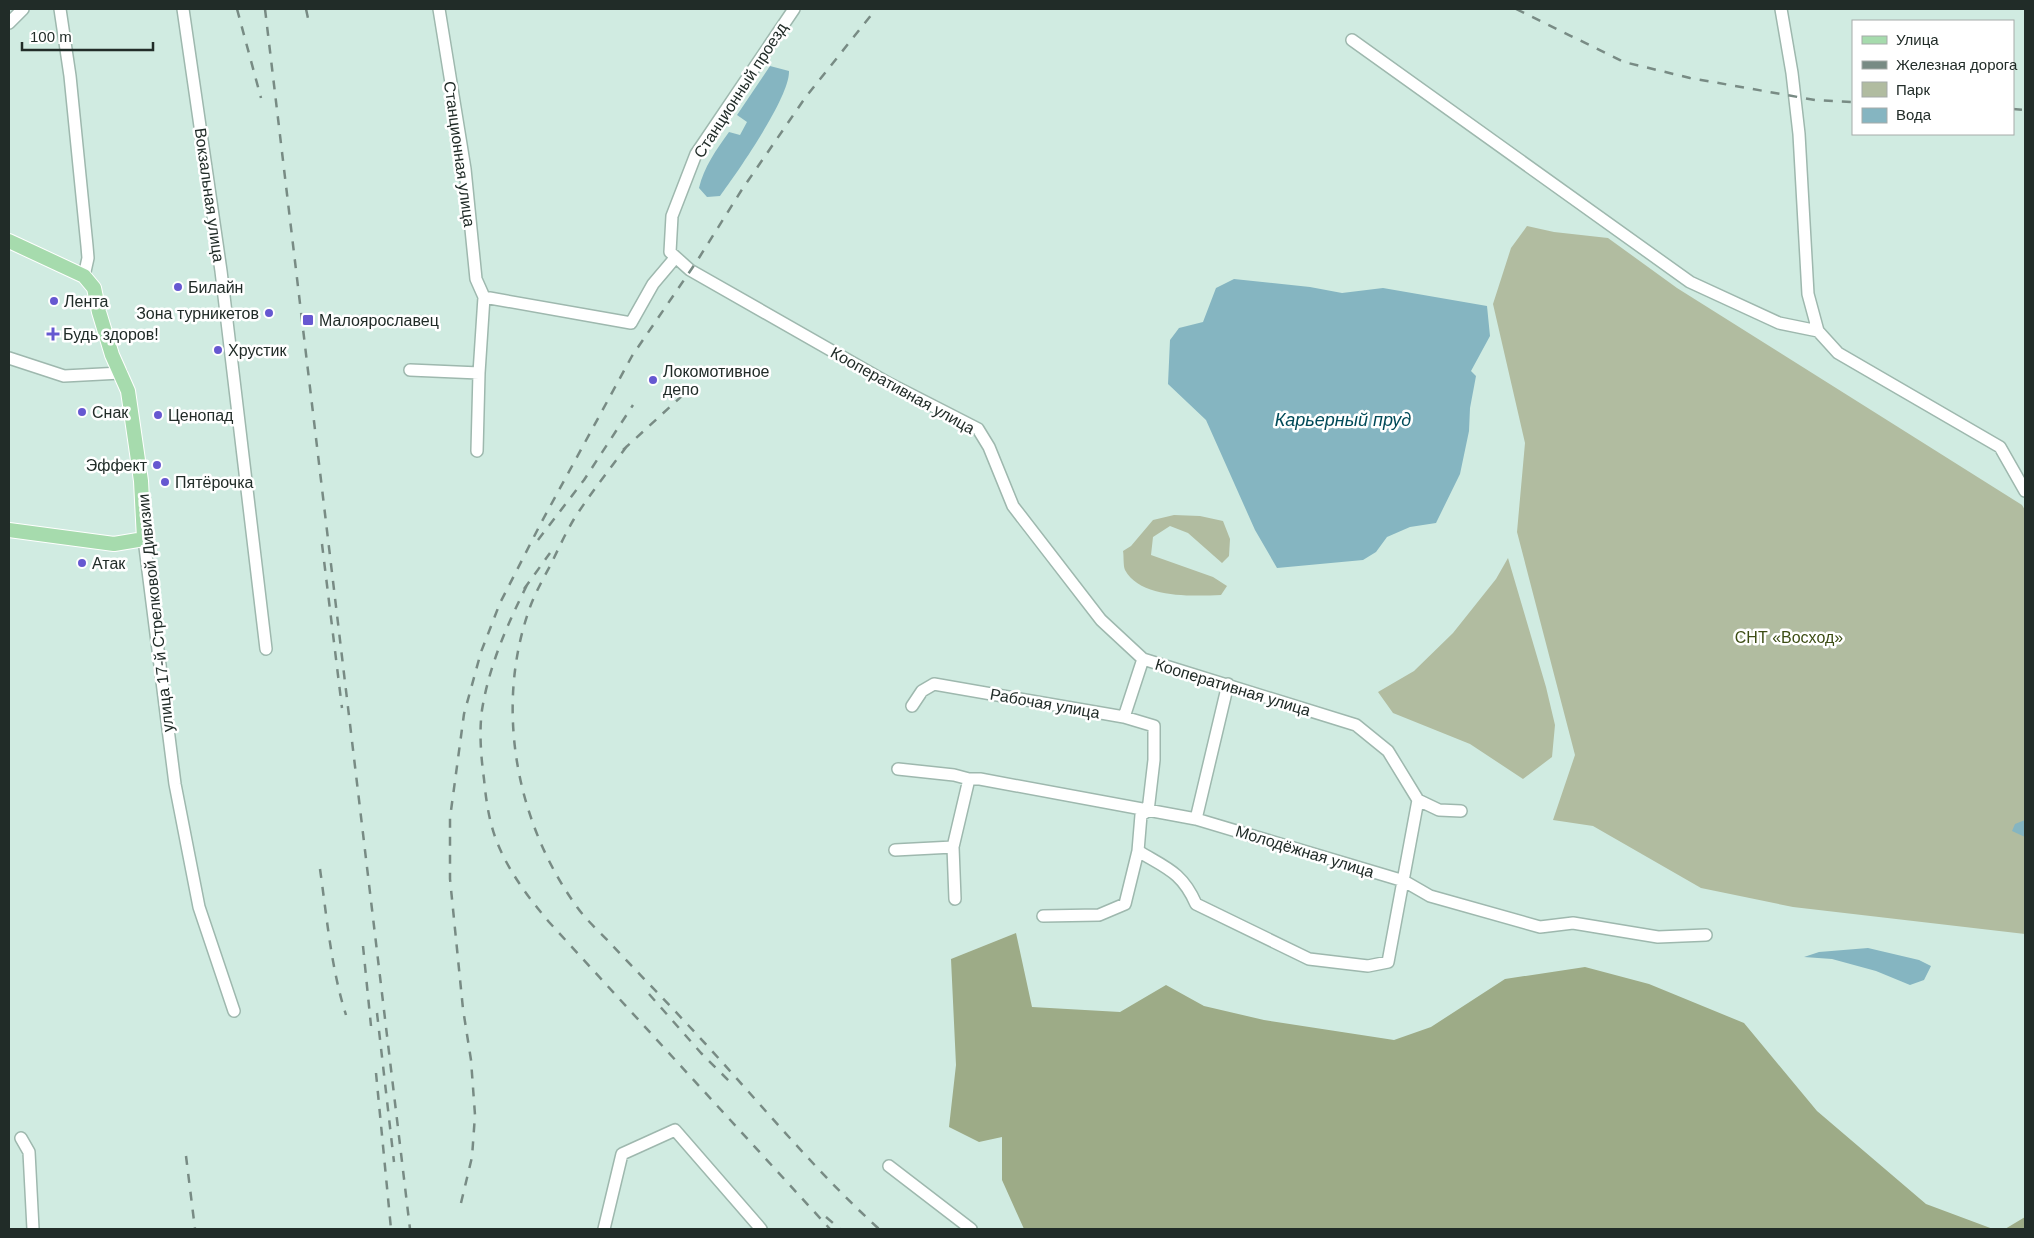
<svg xmlns="http://www.w3.org/2000/svg" width="2034" height="1238" viewBox="0 0 2034 1238" font-family="Helvetica,sans-serif">
  <style>
    .green { fill: #b1bca0 }
    .forest { fill: #9dab87 }
    .water { fill: #85b5c1 }
    .lines { fill: none; stroke-linecap: round; stroke-linejoin: round }
    .minor-casing { stroke: #9eb8ae; stroke-width: 14 }
    .major-casing { stroke: #fff; stroke-width: 16 }
    .minor { stroke: #fff; stroke-width: 11 }
    .major { stroke: #a6dbad; stroke-width: 14 }
    .rail { stroke: #788b84; stroke-width: 2.5; stroke-dasharray: 9 9; stroke-linecap: butt }
    .poi-dot { fill: #6658d1; stroke: #fff; stroke-width: 2 }
    .labels { text-anchor: middle; stroke-width: 5; stroke-linejoin: round; paint-order: stroke }
    .street-label { font-size: 16px; fill: #212c28; stroke: #fff }
    .poi-label { font-size: 16px; fill: #212c28; stroke: #fff; text-anchor: start }
    .park-label { font-size: 16px; fill: #3c4d14; stroke: #fff }
    .water-label { font-size: 18px; font-style: italic; fill: #004a58; stroke: #fff }
  </style>
  <rect width="100%" height="100%" fill="#d0ebe1"/>
  <path class="green" d="M1527 226 1554 232 1608 238 1677 288 2022 505 2025 510V934L1793 907 1701 888 1593 826 1553 820 1575 755 1517 532 1525 443 1493 304 1511 248Z
    M1174 515 1200 516 1223 521 1230 539 1229 556 1222 563 1188 533 1170 526 1153 537 1151 555 1213 577 1227 586 1221 595C1192 596 1141 599 1125 570 1123 565 1124 556 1123 551L1131 546 1153 520Z
    M1508 558 1546 687 1555 725 1552 757 1523 779 1470 744 1393 713 1378 692 1414 671 1453 633 1496 579Z"/>
  <path class="forest" d="M1016 933 1032 1007 1120 1012 1166 985 1204 1006 1264 1020 1394 1040 1431 1027 1505 979 1585 967 1649 984 1744 1023 1817 1111 1926 1204 1993 1229H1024L1002 1180V1137L979 1142 949 1127 956 1065 951 959Z
    M2025 1217V1229H2005Z"/>
  <path class="water" d="M770 66 789 71C790 97 737 173 720 196L707 197 699 188C704 167 716 150 729 132L740 135 747 122 737 115Z
    M1234 279 1310 287 1342 293 1383 288 1487 306 1490 336 1471 371 1476 376 1470 408 1469 431 1460 474 1436 523 1410 527 1387 537 1376 552 1363 560 1277 568 1255 530 1206 420 1168 384 1170 340 1179 328 1203 322 1216 288Z
    M2025 820V837L2012 831 2015 824Z
    M1868 948 1919 960 1931 966 1924 980 1910 985 1876 971 1832 959 1804 957 1819 952Z"/>
  <g class="lines">
    <g class="minor-casing">
      <path id="minor" d="M60 9 70 76 87 246 88 258 84 276
        M183 9 221 271 266 649
        M794 9 696 154 672 216 670 252 690 270 890 384 978 429 989 447 1013 506 1101 620 1143 659 1356 725 1388 751 1418 800 1439 810 1461 811
        M1781 9 1792 73 1799 134 1808 294 1818 331 1838 353 2000 447 2025 491
        M9 23 23 9
        M1352 40 1690 282 1779 323 1818 331
        M484 297 631 323 653 284 675 258
        M9 358 64 376 121 373
        M410 370 479 373 484 297 476 279 465 169 439 9
        M477 451 479 373
        M144 539 175 784 199 907 234 1011
        M912 706 922 691 934 684 1124 717 1154 726V760L1148 811 1141 815 1138 851 1125 904 1099 915 1043 916
        M1124 717 1143 659
        M898 769 954 775 969 779H980L1196 819 1404 881 1430 896 1540 927 1573 923 1658 937 1706 935
        M1196 819 1228 684
        M895 850 953 847
        M1138 851C1166 868 1182 872 1196 904L1309 959 1368 966 1388 962 1418 800
        M955 899 953 847 969 779
        M21 1138 29 1152 33 1229
        M889 1166 971 1229
        M604 1229 622 1154 675 1130 761 1229"/>
    </g>
    <g class="major-casing">
      <path id="major" d="M9 241 84 276 94 288 99 312 112 355 128 391 141 481 144 539 114 544 9 530"/>
    </g>
    <use href="#minor" class="minor"/>
    <use href="#major" class="major"/>
    <path class="rail" d="M237 9 261 98
      M265 9 410 1229
      M306 9 309 23
      M1516 9 1624 62 1690 78 1815 100 1853 102
      M2013 109 2025 110
      M627 446C609 470 590 494 574 519 565 534 558 550 550 566 542 581 533 597 528 613 495 711 517 824 577 907 587 921 601 933 612 945 637 972 663 998 688 1025 752 1093 810 1166 879 1229
      M623 450 684 394
      M538 540 584 480 633 405
      M322 544 342 708
      M527 585C507 625 489 666 482 710 479 732 481 757 484 779 486 800 489 822 497 842 509 872 528 897 549 922L830 1229
      M524 589 550 553
      M320 869C327 918 331 968 346 1015
      M363 946 371 1026
      M649 994 701 1053 734 1086
      M377 1013 394 1162
      M376 1073 391 1229
      M186 1156 195 1229
      M461 1203 472 1157 475 1115 471 1060 463 1009 450 879V818L464 714 481 652 500 603 541 523 632 356 697 261 741 191 805 98 876 9
      M826 1217 840 1229"/>
  </g>
  <g class="poi-dot">
    <circle cx="178" cy="287" r="5"/>
    <circle cx="54" cy="301" r="5"/>
    <circle cx="269" cy="313" r="5"/>
    <rect x="302" y="314" width="12" height="12" rx="2.5"/>
    <path d="M50.5 326.5h5v5h5v5h-5v5h-5v-5h-5v-5h5z"/>
    <circle cx="218" cy="350" r="5"/>
    <circle cx="653" cy="380" r="5"/>
    <circle cx="82" cy="412" r="5"/>
    <circle cx="158" cy="415" r="5"/>
    <circle cx="157" cy="465" r="5"/>
    <circle cx="165" cy="482" r="5"/>
    <circle cx="82" cy="563" r="5"/>
  </g>
  <g class="labels">
    <g class="street-label">
      <text transform="translate(740 90) rotate(-57)" y="6">Станционный проезд</text>
      <text transform="translate(460 154) rotate(82)" y="6">Станционная улица</text>
      <text transform="translate(210 195) rotate(82)" y="6">Вокзальная улица</text>
      <text transform="translate(903 390) rotate(29)" y="6">Кооперативная улица</text>
      <text transform="translate(155 613) rotate(-96)" y="6">улица 17-й Стрелковой Дивизии</text>
      <text transform="translate(1233 687) rotate(17)" y="6">Кооперативная улица</text>
      <text transform="translate(1045 703) rotate(10)" y="6">Рабочая улица</text>
      <text transform="translate(1305 851) rotate(17)" y="6">Молодёжная улица</text>
    </g>
    <g class="poi-label">
      <text x="188" y="293">Билайн</text>
      <text x="64" y="307">Лента</text>
      <text x="259" y="319" text-anchor="end">Зона турникетов</text>
      <text x="319" y="326">Малоярославец</text>
      <text x="63" y="340">Будь здоров!</text>
      <text x="228" y="356">Хрустик</text>
      <text x="663" y="377">Локомотивное<tspan x="663" dy="18">депо</tspan></text>
      <text x="92" y="418">Снак</text>
      <text x="168" y="421">Ценопад</text>
      <text x="147" y="471" text-anchor="end">Эффект</text>
      <text x="175" y="488">Пятёрочка</text>
      <text x="92" y="569">Атак</text>
    </g>
    <g class="park-label">
      <text x="1789" y="643">СНТ «Восход»</text>
    </g>
    <g class="water-label">
      <text x="1343" y="426">Карьерный пруд</text>
    </g>
  </g>
  <rect width="2034" height="1238" fill="none" stroke="#212c28" stroke-width="20"/>
  <rect x="1852" y="20" width="162" height="115" fill="#ffffff" stroke="#a6aba9"/>
  <rect x="1862" y="36" width="25" height="8" fill="#a6dbad" stroke="#a6aba9"/>
  <text x="1896" y="45" font-size="15" fill="#212c28">Улица</text>
  <rect x="1862" y="61" width="25" height="8" fill="#788b84" stroke="#a6aba9"/>
  <text x="1896" y="70" font-size="15" fill="#212c28">Железная дорога</text>
  <rect x="1862" y="82" width="25" height="15" fill="#b1bca0" stroke="#a6aba9"/>
  <text x="1896" y="95" font-size="15" fill="#212c28">Парк</text>
  <rect x="1862" y="108" width="25" height="15" fill="#85b5c1" stroke="#a6aba9"/>
  <text x="1896" y="120" font-size="15" fill="#212c28">Вода</text>
  <path d="M22 42v8h131v-8" fill="none" stroke="#212c28" stroke-width="2.5"/>
  <text x="30" y="42" font-size="15" fill="#212c28" stroke="#ffffff" stroke-width="4" paint-order="stroke">100 m</text>
</svg>
